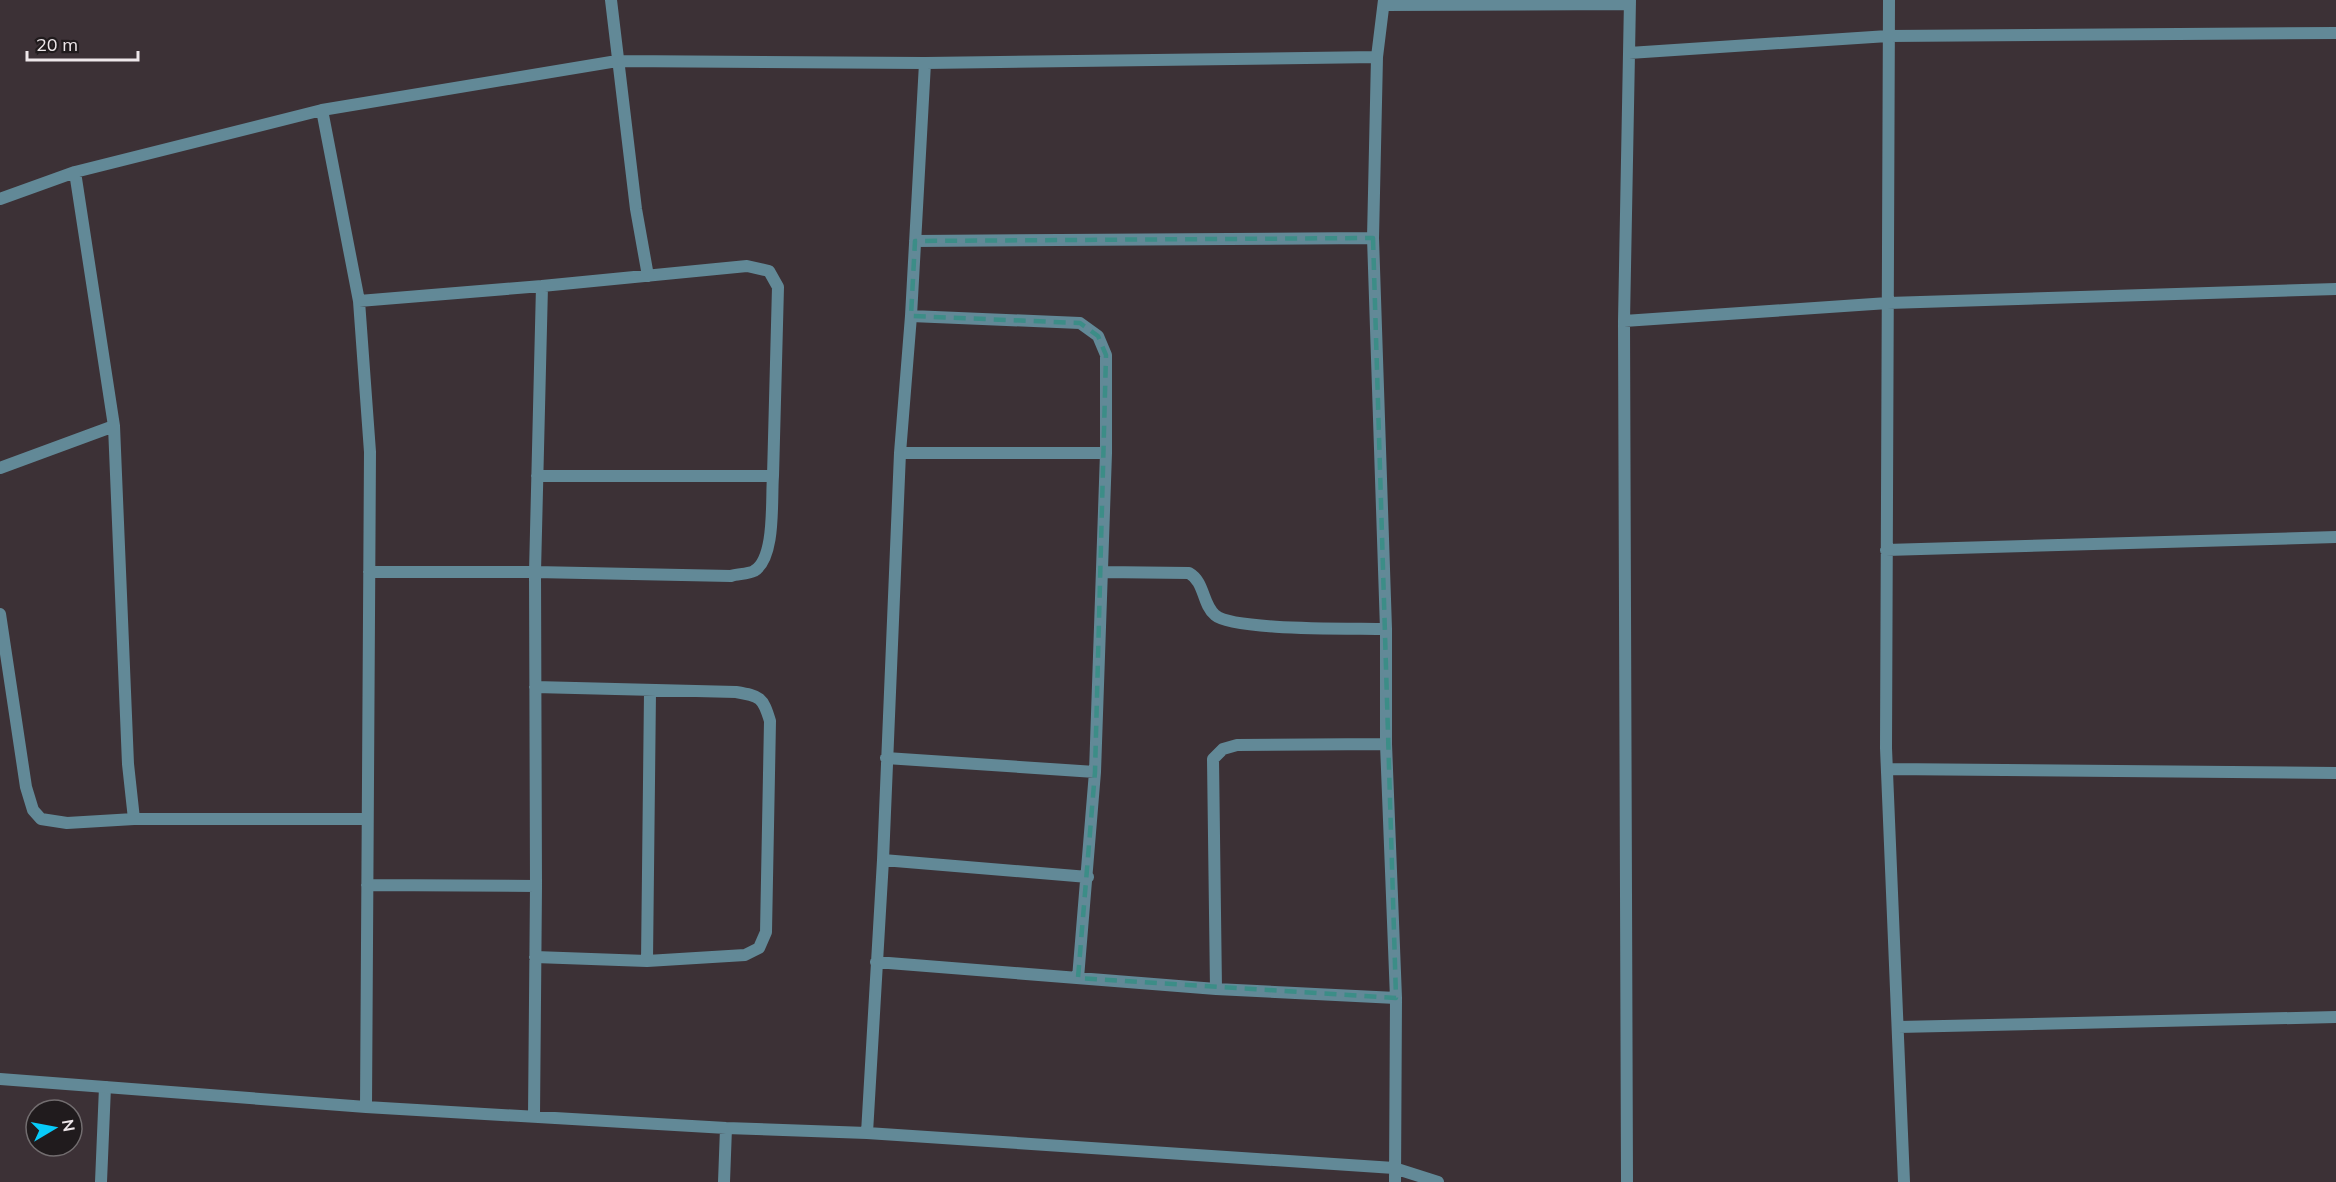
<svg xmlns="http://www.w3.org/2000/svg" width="2336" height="1182" viewBox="0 0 2336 1182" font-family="Mulish,sans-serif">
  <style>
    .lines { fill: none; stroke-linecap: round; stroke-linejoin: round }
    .service { stroke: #628997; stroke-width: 12 }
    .minor { stroke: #628997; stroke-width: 12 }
    .marked { fill: none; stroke: #3c8d87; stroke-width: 4.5; stroke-dasharray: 12 8; stroke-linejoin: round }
  </style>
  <rect width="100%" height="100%" fill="#3c3136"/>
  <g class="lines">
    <path class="service" d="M101 1182 105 1087"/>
    <path class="minor" d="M611 0 636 209 648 276
      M1384 0 1377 57 1373 238 1386 629V744L1396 998 1395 1182
      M1889 0 1886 748 1904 1182
      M1384 5 1630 4
      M1629 53 1888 36 2336 33
      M322 110 359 301 370 452 366 1107
      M75 172 114 426 128 764 134 819
      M0 199 75 172 322 110 617 61 925 63 1377 57
      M915 241 1373 238
      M359 301 542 286 535 572 536 886 534 1116
      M1624 321 1888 303 2336 289
      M900 453H1106
      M0 468 114 426
      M537 476H773L778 287 769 271 747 266 542 286
      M1886 550 2336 537
      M369 572H535L731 576C737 574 748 574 754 571 776 558 771 500 773 476
      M1102 572 1189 573C1205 582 1202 604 1215 615 1233 631 1356 628 1386 629
      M0 614 26 787 33 810 41 819 67 823 134 819H367
      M886 758 1095 772 1106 453V355L1098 336 1080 323 911 316
      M1887 769 2336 773
      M883 860 1088 877
      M367 885 536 886
      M535 957 647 961 745 955 759 948 766 932 770 721C763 697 760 696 736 692L535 687
      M647 961 650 692
      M876 962 1216 989 1396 998
      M1078 978 1095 772
      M1216 989 1213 759 1223 749 1237 745 1386 744
      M1898 1027 2336 1017
      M0 1079 366 1107 726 1128 867 1133 1394 1168 1438 1182
      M867 1133 883 860 900 453 911 316 925 63
      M724 1182 726 1128
      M1627 1182 1624 321 1630 0"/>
  </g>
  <path class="marked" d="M1373 238 1396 998 1078 978 1095 772 1106 355 1098 336 1080 323 911 316 915 241Z"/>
  <g transform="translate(54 1128) rotate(80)"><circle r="28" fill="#201b1d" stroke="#726d6f" stroke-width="1.5"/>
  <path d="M0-4.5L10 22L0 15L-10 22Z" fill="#08cbf9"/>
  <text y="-9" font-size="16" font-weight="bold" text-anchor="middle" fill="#eee7ea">N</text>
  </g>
  <path d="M27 51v9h111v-9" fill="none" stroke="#eee7ea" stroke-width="3"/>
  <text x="36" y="51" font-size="18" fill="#eee7ea" stroke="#201b1d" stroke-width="4.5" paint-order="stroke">20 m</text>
</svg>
